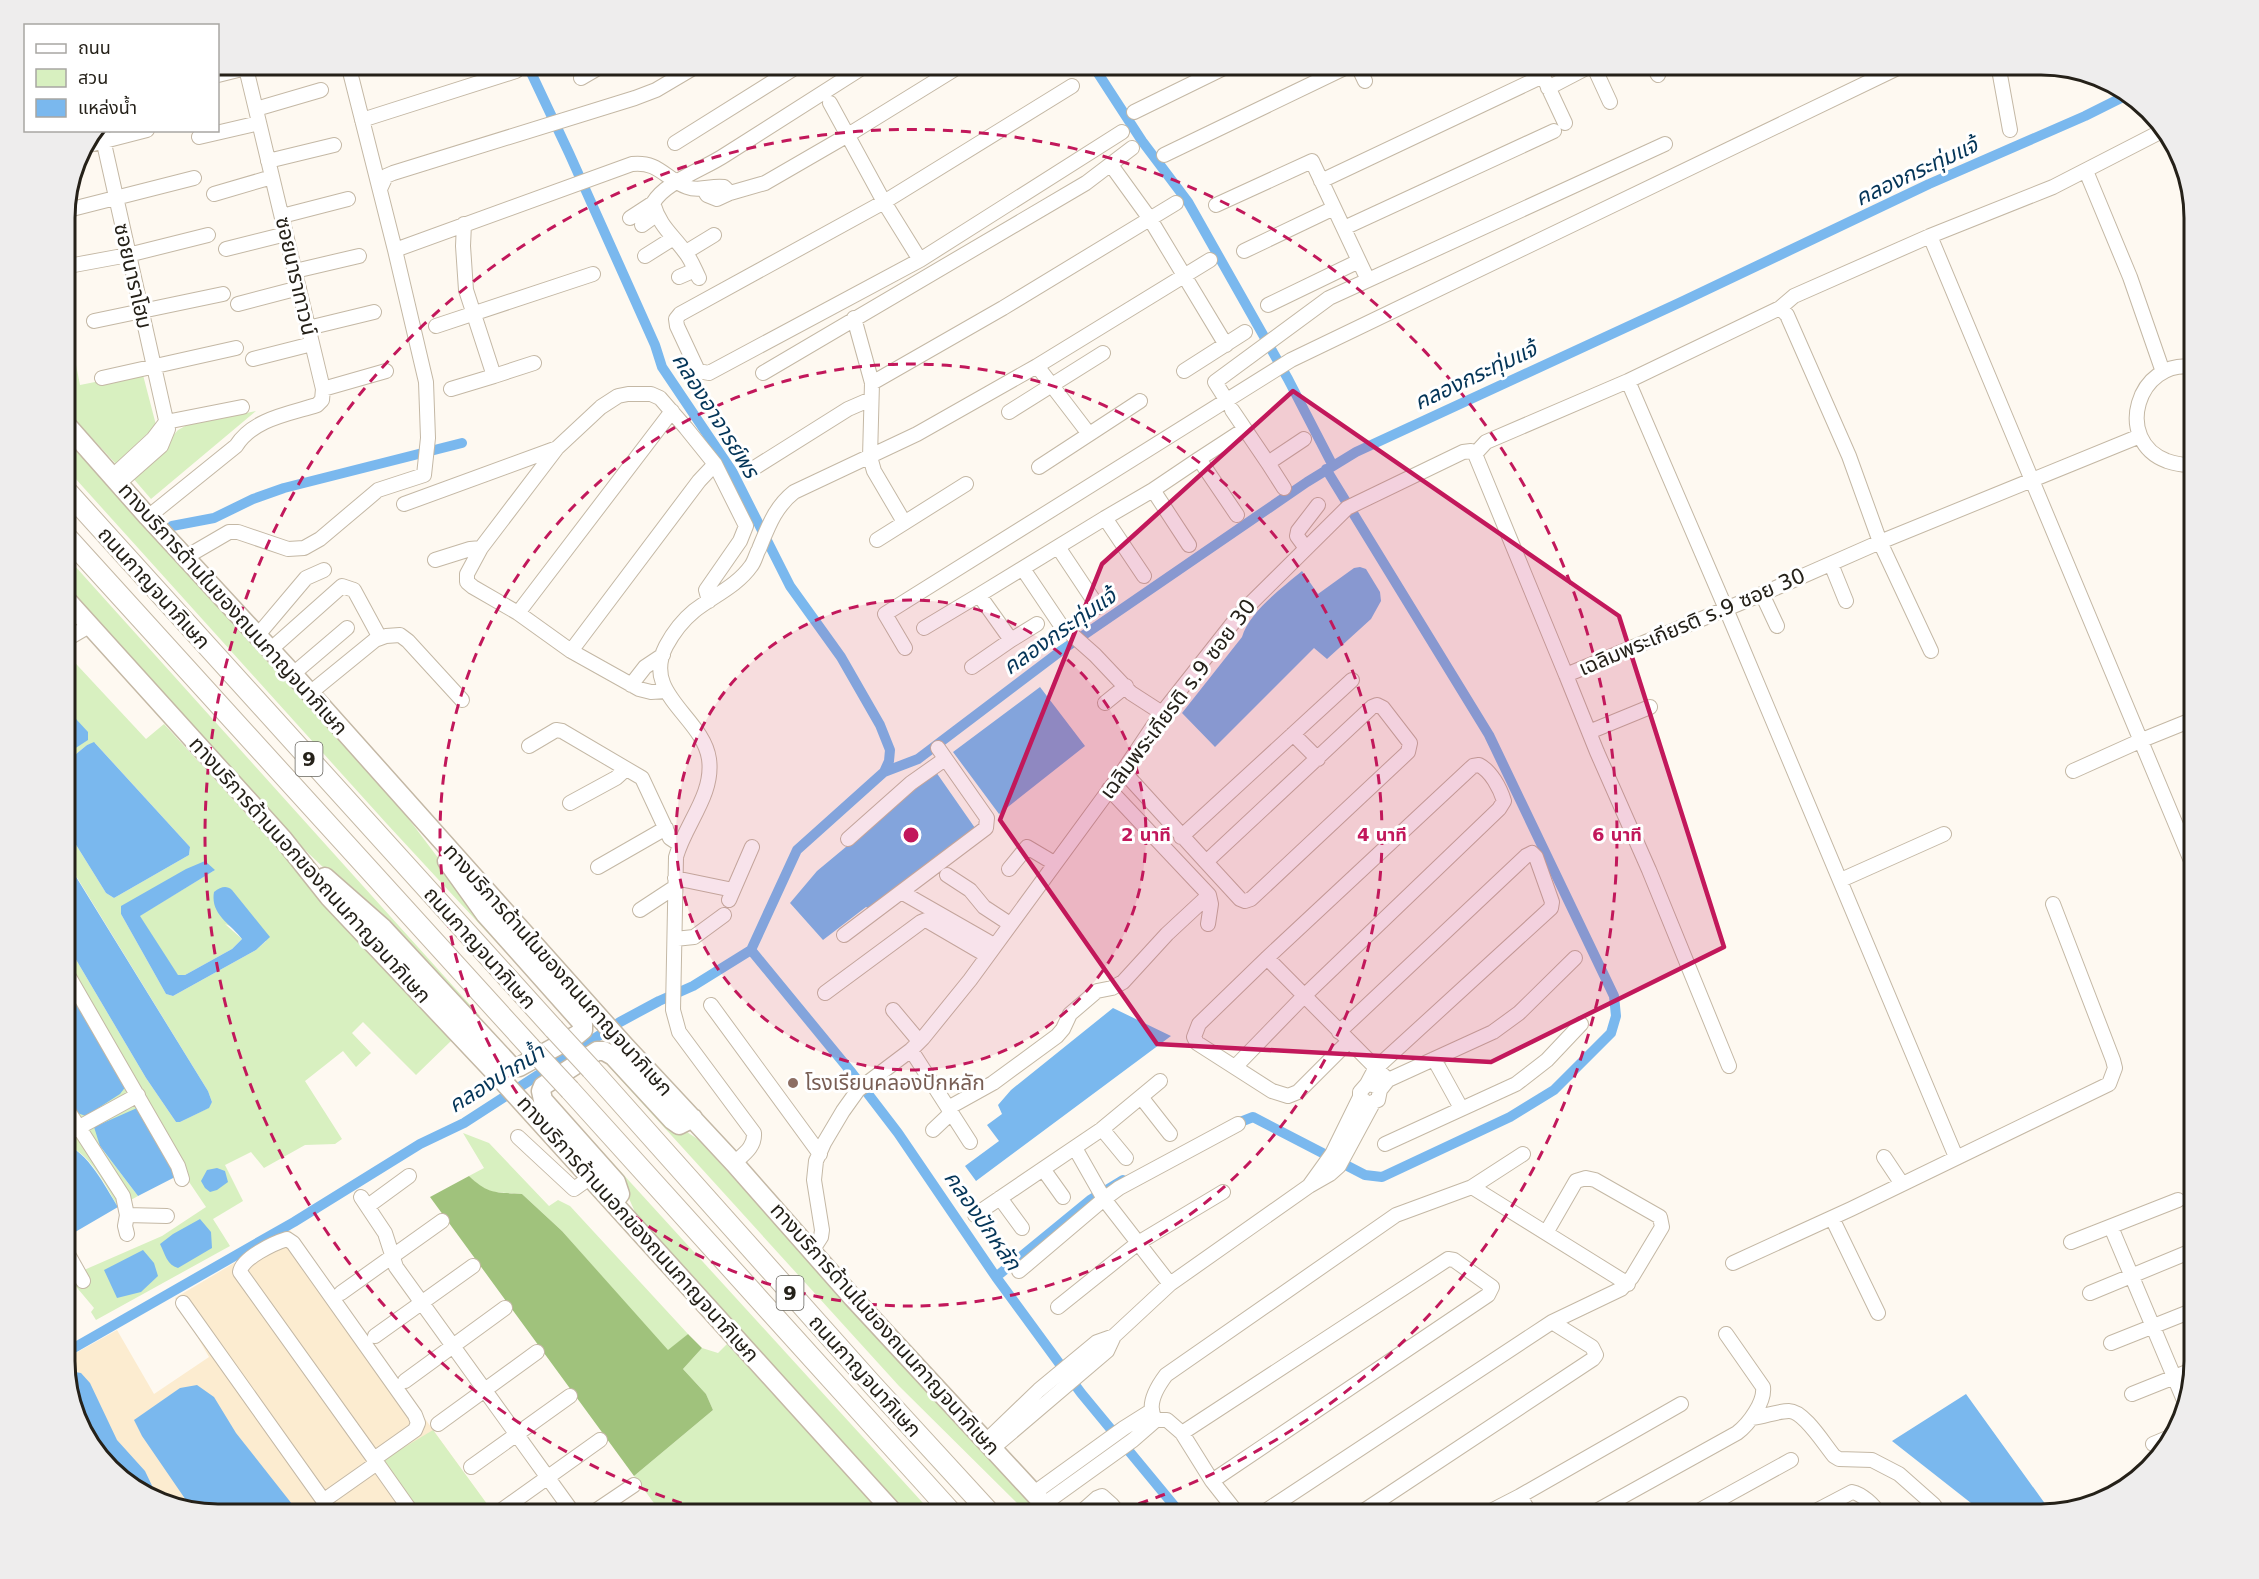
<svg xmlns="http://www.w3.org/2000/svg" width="2259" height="1579" viewBox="0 0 2259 1579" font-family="'DejaVu Sans','Noto Sans Thai',sans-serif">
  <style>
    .built { fill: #fcecd0 }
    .green { fill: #d8f0c0; fill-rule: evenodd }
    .forest { fill: #a0c27c }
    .water { fill: #7ab8ee }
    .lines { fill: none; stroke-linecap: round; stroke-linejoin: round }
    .canal { stroke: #7ab8ee; stroke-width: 10 }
    .minor-casing { stroke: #c4b8a5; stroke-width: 16 }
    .major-casing { stroke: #c4b8a5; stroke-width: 21 }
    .highway-casing { stroke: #c4b8a5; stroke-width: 22 }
    .minor { stroke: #fff; stroke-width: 14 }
    .major { stroke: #fff; stroke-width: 18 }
    .highway { stroke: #fff; stroke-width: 20 }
    .highway-bridge-casing { stroke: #c4b8a5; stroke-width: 22; stroke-linecap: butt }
    .highway-bridge { stroke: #fff; stroke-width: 20 }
    .marked { fill: #c2185b; fill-opacity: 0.2; stroke: #c2185b; stroke-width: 4.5; stroke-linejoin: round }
    .ring { fill: none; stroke: #c2185b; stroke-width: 3; stroke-dasharray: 10 8 }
    .education-dot { fill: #8d6e63; stroke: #fff; stroke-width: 2 }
    .labels { text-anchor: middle; stroke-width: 6; stroke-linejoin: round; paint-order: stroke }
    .shield { fill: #fff; stroke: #66645e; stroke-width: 1.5 }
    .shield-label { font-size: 20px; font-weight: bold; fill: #252119 }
    .street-label { font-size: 21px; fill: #252119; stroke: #fff }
    .education-label { font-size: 21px; fill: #785e54; stroke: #fff; text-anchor: start }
    .water-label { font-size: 22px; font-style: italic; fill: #043558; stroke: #fff }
    .rim { fill: none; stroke: #252119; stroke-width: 3 }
    .centre { fill: #c2185b; stroke: #fff; stroke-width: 3 }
    .ring-label { font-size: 18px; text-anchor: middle; font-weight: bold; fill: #c2185b; stroke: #fff; stroke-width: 6; stroke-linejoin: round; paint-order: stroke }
  </style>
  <rect width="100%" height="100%" fill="#fef9f1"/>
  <path class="built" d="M290 1230 315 1267 494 1514H218L132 1488 85 1437 65 1371V1359L117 1330 154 1394 209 1357 175 1298Z"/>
  <path class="green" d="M65 309 80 385 140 373 143 375 156 425 116 464 65 409Z
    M256 411 151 499 132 477 156 455 178 430 187 425Z
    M65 438 396 802 466 895 539 977 533 982 387 824 65 467Z
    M65 555 480 1016 474 1020 366 908 305 850 65 584Z
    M65 652 146 739 164 724 453 1039 416 1075 363 1022 352 1033 371 1053 356 1067 343 1051 305 1081 342 1139 335 1144 305 1145 264 1168 251 1152 225 1165 243 1201 213 1219 230 1246 96 1320 91 1312 94 1308 68 1277 162 1236 206 1207 183 1173 100 1146 138 1196 118 1207C106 1186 89 1151 65 1145V1096L74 1112 65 981V941L146 1078 176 1122H180L208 1108 212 1102 208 1091 65 858V827L106 893 114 898 189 855 190 847 95 743 87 745 65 763V755L88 739 65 707ZM215 870 139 916 178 976 185 975 232 949 242 939 225 924 266 941 256 950 173 996 166 994 121 914V907Z
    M606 1057 684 1130 699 1140 1040 1514H1028L899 1386 602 1059Z
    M548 1092 933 1514H907L722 1309 639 1221 623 1185Z
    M463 1133 489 1143 549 1206 558 1200 570 1206 688 1334 668 1351 562 1231 522 1194 494 1192 483 1189 469 1176 484 1168Z
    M727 1344 883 1514H662L634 1476 713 1410 706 1394 683 1369 702 1348 718 1353Z
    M433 1430 490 1508 480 1514H422L383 1460Z"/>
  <path class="forest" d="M469 1176C489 1195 496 1192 522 1194L562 1231 668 1350 688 1334 702 1348 683 1369 706 1394 713 1410 634 1476 430 1197Z"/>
  <path class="water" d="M1360 567 1366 569 1380 592 1381 601 1371 619 1327 659 1314 648 1215 747 1182 713 1242 637C1249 612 1282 588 1302 571L1318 594 1354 568Z
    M1040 687 1085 746 999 814 953 752Z
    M65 707 88 732V740L65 755Z
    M94 742 190 847 189 855 114 898 106 893 65 827V763L87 745Z
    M936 772 975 828 872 910 866 907 823 940 790 903 817 871Z
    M65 859 208 1091 212 1102 209 1108 180 1122H176L146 1078 65 941Z
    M205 861 215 870 140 916 178 975H185L232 949 242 939C231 924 210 915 214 892 221 887 226 885 232 890L270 937 256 950 173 996 166 994 121 914V906L186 869Z
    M65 981 127 1085 120 1094 86 1116 74 1112 65 1096Z
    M1113 1008 1171 1036 976 1181 965 1166 999 1141 987 1125 1002 1114 998 1105 1011 1090Z
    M137 1108 177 1176 138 1196 100 1146 94 1127Z
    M65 1145C87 1150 106 1188 118 1207L70 1235 65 1227Z
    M217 1168 225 1171 228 1182 217 1190 210 1192 205 1188 201 1181 207 1170Z
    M200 1219 211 1232 212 1248 178 1268C167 1265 165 1254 160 1244L173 1234Z
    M143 1250 154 1263 158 1276 141 1292 117 1298 104 1270Z
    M69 1371 81 1373 90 1383 117 1440 145 1471 157 1496 132 1488 85 1437 66 1373Z
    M197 1385 214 1397 236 1433 292 1504 279 1514H218L190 1506 142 1436 134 1420 180 1388Z
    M1966 1394 2051 1512 2041 1514H1985L1892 1441Z"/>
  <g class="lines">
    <path class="canal" d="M1092 64 1142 141 1188 202 1288 379 1333 466
      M172 526 214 518 253 499 284 488 462 443
      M884 772 918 759 1062 650 1307 482 1356 452 1681 302 1929 184 2085 116 2129 94
      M751 950 852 1073 898 1133 996 1277 1081 1393 1181 1514
      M1230 1126 1253 1117 1365 1175 1382 1177 1510 1117 1554 1090 1611 1033 1616 1016 1614 996 1489 735 1326 469
      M996 1277 1090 1200 1123 1180
      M65 1353 294 1222 420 1144 464 1123 620 1022 659 1001 693 986 751 950 797 850 884 772 889 761 890 750 880 725 841 657 790 586 732 471 662 367 655 345 569 153 527 64"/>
    <g class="minor-casing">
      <path id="minor" d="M348 64 395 250
        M1357 64 1365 81
        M1652 64 1658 75
        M1998 64 2010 130
        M1593 65 1610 102
        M1106 68 1114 64
        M218 75 246 68
        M581 78 605 64
        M1072 86 884 202 680 314 676 319 677 326 698 371 709 373 920 260 1122 132
        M1548 88 1594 64
        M830 103 884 202 920 260
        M256 109 321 90
        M1134 112 1232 64
        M362 120 516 71
        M101 130 168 429 161 446 119 483
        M199 137 259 123
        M675 143 801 64
        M85 146 147 130
        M1164 155 1353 64
        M268 161 334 145
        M1111 165 1150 219 1226 345
        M2086 171 2130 277 2163 372
        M1321 181 1543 76 1565 123
        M380 189 386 176 393 173 635 98 656 90 700 64
        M704 190 707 195 717 199 730 193 765 183 848 135 963 64
        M214 194 272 177
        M1216 205 1312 161 1368 280
        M72 209 194 178
        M282 216 348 199
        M630 218 653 203
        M464 224 463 246 466 290 494 376 534 363
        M642 225 656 215
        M1344 228 1554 131
        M1930 236 2194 868
        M226 249 286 234
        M1244 251 1334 208
        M686 252 714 235
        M645 256 672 239
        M74 265 128 255 208 235
        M295 271 359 256
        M679 277 695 270
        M699 278C695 270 691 259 685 252 672 234 660 227 653 203 665 182 704 169 725 155 772 125 820 95 868 64
        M238 304 299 288
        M1268 305 1359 261
        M1780 308 1787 315 1849 456 1880 542 1931 651
        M854 318 872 383 870 457 874 471 904 522
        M94 321 223 294
        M436 326 593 274
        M308 328 374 312
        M253 359 312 344
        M2194 367C2137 358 2113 441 2167 461 2176 464 2185 466 2194 464
        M1184 371 1245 332
        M763 373 1086 183 1132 148
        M102 378 236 348
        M1628 381 1726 609 1956 1157
        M872 383 1003 308 1176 203
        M323 389 386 371
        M451 389 494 376
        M1227 401 1215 382 1329 298 1665 144
        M1232 410 1268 463
        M1009 412 1103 353
        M166 422 242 407
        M1089 434 1037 366 1210 260
        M1475 454 1486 442 1628 381 1780 308 1794 296 1930 236 2053 187 2162 131
        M1039 467 1140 401
        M751 470 848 409 871 399
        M113 476 153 439 166 422
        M1284 488 1268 463 1304 439
        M404 504 557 448
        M1237 515 1199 459 1245 429
        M148 517 236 446C253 419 288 414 317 405L322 400 323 389 245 64
        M877 540 966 484
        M1189 545 1153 490 1199 459
        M1058 547 1098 607
        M1305 547 1297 536 1298 531 1318 505
        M186 557 229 532H238L288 549 304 548 320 539 378 490 424 475 428 438 426 382 395 250 632 164C659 161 665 179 687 187 700 192 711 185 724 187L730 193
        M435 560 470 549 481 548
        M1831 564 1846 601
        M1023 569 1060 624 1095 655 1131 693 1162 713
        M1144 576 1105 518 1153 490
        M1762 594 1777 626
        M518 613 672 411
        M1037 624 1011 640 979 595 1105 518
        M924 628 979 595
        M257 636 306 578 324 570
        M65 640 91 625
        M905 648 885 614 1291 360 1906 64
        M270 650 342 586 354 590 380 638
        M571 651 699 481 715 464
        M972 667 1011 640
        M293 674 347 628
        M1566 675 1597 752 1649 870 1729 1066
        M631 685 645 667 663 655
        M666 691 651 692 639 689 571 651 518 613 473 587 467 582V574L481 548 557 448 601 407 618 396 628 394H651L660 398 686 428 715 464 746 526 740 541 706 590 709 601
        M310 693 375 640 386 636 400 635 408 641 462 700
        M1105 703 1126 686
        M1377 705 1383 708 1410 743 1408 752 1251 899 1245 901 1240 899 1206 862 1372 707Z
        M1589 732 1650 707
        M1293 734 1318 759
        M529 746 556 730 562 731 642 778 670 838 679 844
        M1123 771 1206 862
        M2073 771 2142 740 2194 719
        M1109 789 1209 895 1211 904 1208 924
        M570 803 616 778 626 769
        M1181 837 1352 680
        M848 839 911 783 945 759
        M598 867 666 828
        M1009 869 1027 847 1054 863
        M947 875 970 890 984 907 1010 924
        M675 878 733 890
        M1841 880 1944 834
        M903 893 994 945
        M729 900 752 847
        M640 910 675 887
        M844 935 986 828 987 818 938 748
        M675 939 694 937 724 915
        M1267 958 1388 1080 1493 1032 1519 1013 1575 958
        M65 970 178 1166 182 1179
        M825 993 921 922 926 920 986 955
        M711 1005 820 1154
        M893 1010 919 1041
        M1339 1032 1526 856 1532 853 1536 857 1552 902 1551 908 1375 1069 1367 1084
        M911 1050 970 1142
        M1434 1059 1461 1108
        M1235 1067 1303 997 1499 809 1504 801C1500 788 1491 771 1479 765L1473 766 1267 958 1199 1024 1194 1037 1197 1043 1272 1091 1288 1096 1298 1092 1348 1042
        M1380 1090 1377 1086 1367 1084 1360 1092V1097L1368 1104 1378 1100 1380 1090 1388 1080
        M1141 1097 1170 1134
        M1360 1097 1332 1154 1309 1186 1330 1174 1339 1166 1373 1103
        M65 1106 123 1196 127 1215 125 1226 127 1234
        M948 1108 993 1083 1057 1036 1063 1029 1070 1014 1097 991 1112 988 1123 982 1167 934 1209 895
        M1102 1129 1126 1158
        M933 1130 951 1113
        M65 1135 138 1095
        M518 1137 574 1189 591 1177
        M1385 1144 1516 1084 1547 1060 1581 1024
        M1075 1148 1104 1199 1170 1284
        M1884 1157 1902 1184
        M734 1163C744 1154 755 1147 754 1133L679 1032 673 1010 676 857C685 824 714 795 709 759 703 717 641 694 666 646 673 633 683 620 694 611 713 596 737 586 751 566 755 561 756 554 759 549 768 527 775 507 794 492L917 434 1037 366
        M1043 1169 1063 1197
        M1472 1187 1523 1154
        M361 1197 385 1233 396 1267 574 1514
        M1000 1198 1022 1228
        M368 1206 409 1176
        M127 1215 167 1216
        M975 1215 1102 1129 1160 1081
        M1832 1218 1878 1313
        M2111 1227 2183 1398
        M2071 1242 2178 1200
        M65 1249 83 1281
        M812 1251 821 1237 822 1230 814 1180 816 1161 824 1143 843 1111 858 1090 911 1050 923 1038 970 980 1123 771 1162 713 1240 614 1347 508 1463 452 1471 451 1475 454 1566 675 1762 594 1880 542 2140 436
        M1733 1263 1851 1209 2109 1084 2115 1068 2113 1060 2053 904
        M1019 1271 1104 1199 1119 1188 1238 1124
        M341 1293 442 1221
        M2090 1293 2194 1250
        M183 1303 333 1514
        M1058 1307 1138 1243 1223 1192
        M375 1336 473 1266
        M2111 1343 2194 1310
        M405 1381 505 1308
        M2132 1394 2192 1370
        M1752 1418C1764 1417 1777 1411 1789 1411 1804 1411 1824 1444 1834 1456L1839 1459 1872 1460 1899 1474 1934 1505 1932 1514
        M1156 1420C1145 1406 1157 1387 1166 1375L1396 1215 1472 1187 1628 1284
        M438 1424 537 1352
        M1182 1433 1448 1259 1454 1260 1492 1287 1488 1295 1212 1481
        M987 1440 1039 1390 1097 1342 1114 1336
        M2153 1444 2172 1436
        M993 1448 1107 1351 1114 1336 1170 1284 1309 1186
        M374 1459 415 1430 418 1423 415 1415 293 1243 287 1239C274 1243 242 1258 240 1272L374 1459 377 1463 413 1514
        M471 1467 570 1396
        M1034 1493 1124 1428 1151 1411
        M1520 1496 1681 1404
        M323 1501 377 1463
        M1044 1504 1133 1440 1156 1420H1167L1182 1433 1212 1481 1238 1514
        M499 1512 600 1440
        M591 1514 634 1485
        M1079 1514 1097 1498 1102 1496 1112 1505 1119 1514
        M1261 1514 1552 1322 1621 1289 1632 1277 1662 1227 1660 1217 1595 1180 1586 1178 1576 1181 1546 1233
        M1359 1514 1593 1359 1596 1355 1592 1347 1552 1322
        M1485 1514 1520 1496 1530 1514
        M1591 1514 1737 1433C1749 1424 1765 1402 1763 1387L1726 1334
        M1693 1514 1791 1460
        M1810 1514 1852 1492C1862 1494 1874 1505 1879 1514"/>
    </g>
    <g class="major-casing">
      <path id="major" d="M65 423 148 517 293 674 625 1046 734 1163 853 1298 1053 1514
        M65 598 283 839 329 897 500 1078 895 1514
        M325 877 383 928 512 1067H519L577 1035 583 1030V1024L485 914 447 861
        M614 1202 620 1194 616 1182 543 1100 541 1091 543 1086 597 1051H604L613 1056 672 1120 679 1125 693 1118"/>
    </g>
    <g class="highway-casing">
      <path id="highway" d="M65 489 554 1029
        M65 535 530 1047
        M591 1069 870 1382 991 1514
        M570 1090 953 1514"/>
    </g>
    <use href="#minor" class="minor"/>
    <use href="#major" class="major"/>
    <use href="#highway" class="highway"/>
    <g class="highway-bridge-casing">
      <path id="highway-bridge" d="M554 1029 591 1069
        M530 1047 570 1090"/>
    </g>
    <use href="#highway-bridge" class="highway-bridge"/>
  </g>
  <path class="marked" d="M1293 391 1619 616 1724 947 1491 1062 1157 1044 1000 820 1102 564Z"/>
  <circle cx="911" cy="835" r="235" fill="#c2185b" fill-opacity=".12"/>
  <g class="ring">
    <circle cx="911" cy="835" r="235"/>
    <circle cx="911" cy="835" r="471"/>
    <path d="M716 1514A706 706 0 1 1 1106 1514"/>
  </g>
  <circle class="education-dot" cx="793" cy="1083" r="6"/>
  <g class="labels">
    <g class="shield">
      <rect x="295.5" y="742" width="27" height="34" rx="4.5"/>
      <rect x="776.5" y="1276" width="27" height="34" rx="4.5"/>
    </g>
    <g class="shield-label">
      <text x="309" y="766">9</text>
      <text x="790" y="1300">9</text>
    </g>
    <g class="street-label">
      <text transform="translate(133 276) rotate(77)" y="7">ซอยนาราโฮม</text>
      <text transform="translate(296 276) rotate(77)" y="7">ซอยนาราทาวน์</text>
      <text transform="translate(154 588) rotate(48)" y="7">ถนนกาญจนาภิเษก</text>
      <text transform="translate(233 609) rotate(48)" y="7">ทางบริการด้านในของถนนกาญจนาภิเษก</text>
      <text transform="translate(1692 622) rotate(-23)" y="7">เฉลิมพระเกียรติ ร.9 ซอย 30</text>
      <text transform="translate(1178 699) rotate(-53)" y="7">เฉลิมพระเกียรติ ร.9 ซอย 30</text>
      <text transform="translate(310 870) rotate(48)" y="7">ทางบริการด้านนอกของถนนกาญจนาภิเษก</text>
      <text transform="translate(480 948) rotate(48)" y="7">ถนนกาญจนาภิเษก</text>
      <text transform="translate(558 970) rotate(48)" y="7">ทางบริการด้านในของถนนกาญจนาภิเษก</text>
      <text transform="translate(638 1229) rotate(48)" y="7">ทางบริการด้านนอกของถนนกาญจนาภิเษก</text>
      <text transform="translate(885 1329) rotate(48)" y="7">ทางบริการด้านในของถนนกาญจนาภิเษก</text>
      <text transform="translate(865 1376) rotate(48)" y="7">ถนนกาญจนาภิเษก</text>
    </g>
    <g class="education-label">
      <text x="805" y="1090">โรงเรียนคลองปักหลัก</text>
    </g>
    <g class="water-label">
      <text transform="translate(1916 171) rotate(-25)" y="8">คลองกระทุ่มแจ้</text>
      <text transform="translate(1475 375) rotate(-25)" y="8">คลองกระทุ่มแจ้</text>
      <text transform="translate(716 415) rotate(58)" y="8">คลองอาจารย์พร</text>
      <text transform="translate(1059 631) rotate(-35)" y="8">คลองกระทุ่มแจ้</text>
      <text transform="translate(496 1078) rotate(-32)" y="8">คลองปากน้ำ</text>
      <text transform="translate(983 1220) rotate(55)" y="8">คลองปักหลัก</text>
    </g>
  </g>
  <path d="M0 0H2259V1579H0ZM218 75H2041A143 143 0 0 1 2184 218V1361A143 143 0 0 1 2041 1504H218A143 143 0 0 1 75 1361V218A143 143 0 0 1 218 75Z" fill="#eeeded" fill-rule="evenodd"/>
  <path class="rim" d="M218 75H2041A143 143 0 0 1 2184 218V1361A143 143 0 0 1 2041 1504H218A143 143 0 0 1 75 1361V218A143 143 0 0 1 218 75Z"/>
  <circle cx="911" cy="835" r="9" class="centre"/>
  <g class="ring-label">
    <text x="1146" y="841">2 นาที</text>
    <text x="1382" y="841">4 นาที</text>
    <text x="1617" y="841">6 นาที</text>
  </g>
  <rect x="24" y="24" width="195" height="108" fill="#ffffff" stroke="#a8a6a3" stroke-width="1.5"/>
  <rect x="36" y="44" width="30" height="9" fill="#ffffff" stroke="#a8a6a3" stroke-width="1.5"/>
  <text x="78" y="54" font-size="18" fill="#252119">ถนน</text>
  <rect x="36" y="69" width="30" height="18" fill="#d8f0c0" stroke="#a8a6a3" stroke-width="1.5"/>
  <text x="78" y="84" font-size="18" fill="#252119">สวน</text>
  <rect x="36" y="99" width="30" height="18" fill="#7ab8ee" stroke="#a8a6a3" stroke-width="1.5"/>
  <text x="78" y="114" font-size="18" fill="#252119">แหล่งน้ำ</text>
</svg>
